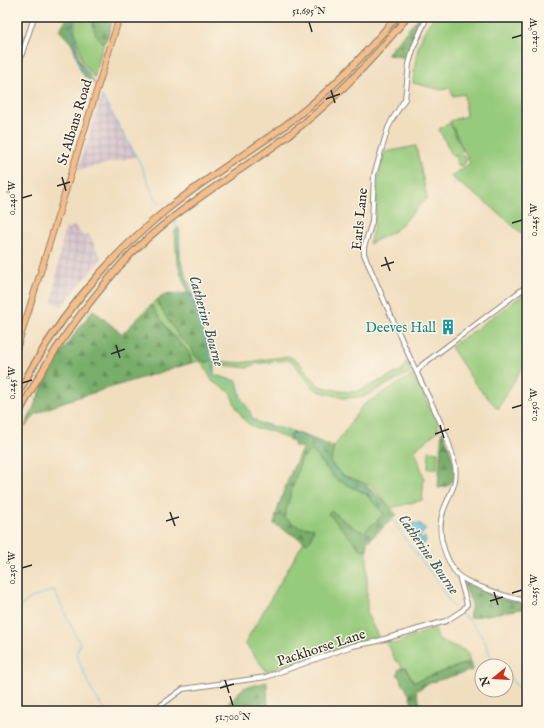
<svg xmlns="http://www.w3.org/2000/svg" width="544" height="728" viewBox="0 0 544 728" font-family="'IM FELL English',serif">
  <style>
    .industrial { fill: url(#industrial-grid) }
    .grass { fill: #96ca7b; stroke: #607a53 }
    .forest { fill: url(#forest-firs); stroke: #526c4b }
    .water { fill: url(#water-waves); stroke: #427580 }
    .lines { fill: none; stroke-linecap: round; stroke-linejoin: round }
    .stream { stroke: #58bfd5; stroke-width: 1 }
    .minor-casing { stroke: #8e8475; stroke-width: 6 }
    .major-casing { stroke: #8e8475; stroke-width: 7 }
    .highway-casing { stroke: #8e8475; stroke-width: 8 }
    .minor { stroke: #fff; stroke-width: 4 }
    .major { stroke: #f7bd88; stroke-width: 5 }
    .highway { stroke: #f7bd88; stroke-width: 5.5 }
    .ticks { fill: none; stroke: #2b2b2b; stroke-width: 1.5 }
    .labels { text-anchor: middle; stroke-width: 3; stroke-linejoin: round; paint-order: stroke }
    .street-label { font-size: 14px; fill: #2b2b2b; stroke: #fcf5e5 }
    .culture-label { font-size: 14px; fill: #0d838f; stroke: #fcf5e5; text-anchor: end }
    .water-label { font-size: 15px; font-style: italic; fill: #38575e; stroke: #fcf5e5 }
    .neatline { fill: none; stroke: #2b2b2b; stroke-width: 1.5 }
    .ticks-label { font-size: 10px; text-anchor: middle; fill: #2b2b2b }
  </style>
  <defs>
    <pattern id="industrial-grid" width="8" height="8" patternUnits="userSpaceOnUse"><rect width="8" height="8" fill="#d1bdc9"/><path d="M0 4h8M4 0v8" fill="none" stroke="#aa9aa3"/></pattern>
    <pattern id="forest-firs" width="22" height="20" patternUnits="userSpaceOnUse"><rect width="22" height="20" fill="#78ae6b"/><path d="M5 1l3.5 6h-7zM16 11l3.5 6h-7z" fill="#638e58"/></pattern>
    <pattern id="water-waves" width="16" height="10" patternUnits="userSpaceOnUse"><rect width="16" height="10" fill="#58bfd5"/><path d="M0 5q4-4 8 0t8 0" fill="none" stroke="#499bad"/></pattern>
  </defs>
  <rect width="100%" height="100%" fill="#fcf5e5"/>
  <filter id="ink" filterUnits="userSpaceOnUse"><feTurbulence type="fractalNoise" baseFrequency=".025" numOctaves="2"/><feDisplacementMap in="SourceGraphic" scale="8" xChannelSelector="R" yChannelSelector="G"/><feConvolveMatrix kernelMatrix="1 2 1 2 8 2 1 2 1" color-interpolation-filters="sRGB"/></filter>
  <filter id="wash" filterUnits="userSpaceOnUse"><feTurbulence type="fractalNoise" baseFrequency=".012" numOctaves="4" result="noise"/><feDisplacementMap in="SourceGraphic" scale="16" xChannelSelector="R" yChannelSelector="G"/><feGaussianBlur stdDeviation="0.9" result="paint"/><feColorMatrix in="noise" values="0 0 0 0 0 0 0 0 0 0 0 0 0 0 0 0 0 1.4 0 .05"/><feComposite in="paint" operator="in"/></filter>
  <g filter="url(#wash)">
    <rect width="100%" height="100%" fill="#f1debf"/>
    <path class="industrial" d="M102 94 137 156 77 171Z
      M74 225 84 237 88 233 102 258 62 306 52 302 55 283 63 235 66 228 69 229Z"/>
    <path class="grass" d="M75 17H94C91 25 97 38 104 43L94 78 82 61 75 31Z
      M434 17H527V238L488 204 451 177 470 163 450 121 466 116 464 94 453 96 450 88 442 90 413 83C415 60 418 34 434 17Z
      M17 29 20 35 26 37 22 49 17 47Z
      M450 123 463 151 459 154 466 158V161L463 166 458 165 456 162 457 155 453 157 439 129Z
      M416 146 427 198 396 230 369 244 375 221 378 176 385 152Z
      M179 228 180 259 192 293 188 294 177 261 175 231Z
      M527 292V361L520 371 498 409 476 385 451 347Z
      M158 299V304L179 337 190 346 196 357 202 360 241 363 289 356 299 362 319 386 340 391 356 392 403 370 406 361 411 372 363 397 344 398 318 391 311 386 294 363 288 360 255 364 247 368 214 364V375L237 381 241 398 249 410 253 419 260 423 295 432 289 436 292 441 269 430 257 429 246 422 236 407 230 392 212 381 204 365 199 361 191 363C192 349 174 339 167 329 162 321 157 313 151 305Z
      M412 375 435 417 439 430 415 450 424 478 422 500 391 508 371 486 342 475 330 463 334 447 362 406Z
      M307 445 335 476 366 494 390 520 367 542V614L379 638 318 654 267 672 245 643 307 536 278 521 301 452Z
      M429 451 438 452 437 469H428Z
      M435 628 438 638 442 641 466 651 469 657V662L414 682 406 668H402L398 661 396 662 389 646 383 641 389 639 394 644Z"/>
    <path class="forest" d="M68 17H74L73 27 79 60 95 84 85 77 80 69 73 45 59 30Z
      M94 17H113C110 27 111 34 104 43 96 38 90 26 94 17Z
      M419 17H424L408 58 388 55 387 54Z
      M192 293 212 360 206 363 196 357 190 346 179 337 158 304V299L166 294Z
      M151 305C157 313 162 321 167 329 174 339 192 349 191 363L63 402 36 414 25 427 41 390 63 350 93 310 122 334Z
      M295 432 334 447 331 463 342 475 362 482 385 502 397 515 367 542V549L361 550 328 513 331 511C343 518 351 528 364 532L384 514 366 494 335 479 311 450 301 460 284 517 299 527 314 528 311 539 307 543 274 524C280 497 291 471 303 447H295L293 440 289 436Z
      M442 432 444 433C449 450 467 487 438 488Z
      M462 582 502 599 527 604V608L469 618 472 603Z
      M469 662 472 664 473 670 429 683 416 691 422 711H414L410 696 397 674 399 669 406 668 414 682Z
      M267 682 268 711H220L243 688Z"/>
    <path class="water" d="M414 523 421 524 426 530 420 536 421 539 425 537 426 542 420 547 409 528Z"/>
    <g class="lines">
      <path class="stream" d="M73 17 71 24 78 63 94 83
        M101 96 139 161 155 198 161 204
        M175 220 178 234 179 261 212 363V375L227 385 231 381 238 389 239 406 246 408V415L259 426 278 428 285 435 288 432 291 436 296 435 311 441 336 474 367 491 394 521 407 542 434 576 450 603 455 608
        M174 296 182 295 192 300
        M17 609 31 598 54 590 80 644 76 654 92 691 105 711
        M461 614C471 619 481 635 486 644 490 654 490 659 499 666
        M506 671 514 683 527 693"/>
    </g>
  </g>
  <g filter="url(#ink)">
    <g class="lines">
      <g class="minor-casing">
        <path id="minor" d="M427 17 414 46 409 64 405 99 393 118 388 128 374 175 372 222 364 247V254C381 294 399 334 417 373 431 404 448 432 455 466 458 483 450 493 444 509 436 530 443 553 455 572 462 583 513 599 527 601
          M17 69 34 17
          M417 372 422 365 527 286
          M153 711 183 689 266 677 352 646 374 642 446 621 463 610 467 604 459 576"/>
      </g>
      <g class="major-casing">
        <path id="major" d="M17 348 117 25 118 17"/>
      </g>
      <g class="highway-casing">
        <path id="highway" d="M17 396C52 325 104 261 165 211 201 182 241 157 279 130 323 98 362 59 396 17
          M17 417C40 371 66 331 99 291 111 276 123 261 137 248 182 205 235 175 285 138 332 103 371 62 407 17"/>
      </g>
      <use href="#minor" class="minor"/>
      <use href="#major" class="major"/>
      <use href="#highway" class="highway"/>
    </g>
  </g>
  <path class="ticks" d="M309 22 312 32M512 38 522 35M331 90 335 103M326 99 340 94M62 177 66 191M57 186 70 182M22 198 32 195M512 223 522 220M385 257 390 271M381 266 394 262M116 345 120 358M111 354 125 349M22 383 32 380M512 408 522 405M440 425 444 438M435 434 449 429M170 512 175 526M166 521 179 517M22 568 32 565M494 592 498 605M512 593 522 590M490 601 503 597M225 680 229 693M220 688 234 684M230 696 233 706"/>
  <defs>
    <g id="building-bare" transform="scale(1.2)"><path d="M-4-6H4V6H1V3H-1V6H-4ZM-2.5-4.3h1.7v1.8h-1.7ZM.8-4.3h1.7v1.8H.8ZM-2.5-1h1.7V.8h-1.7ZM.8-1h1.7V.8H.8Z" fill="#0f9aa8" stroke="#fcf5e5" stroke-width="2.5" paint-order="stroke"/></g>
  </defs>
  <g fill-rule="evenodd">
    <use href="#building-bare" x="448" y="327"/>
  </g>
  <g class="labels">
    <g class="street-label">
      <text transform="translate(74 122) rotate(-73)" y="5">St Albans Road</text>
      <text transform="translate(359 219) rotate(-84)" y="5">Earls Lane</text>
      <text transform="translate(321 647) rotate(-18)" y="5">Packhorse Lane</text>
    </g>
    <g class="culture-label">
      <text x="436" y="332">Deeves Hall</text>
    </g>
    <g class="water-label">
      <text transform="translate(207 321) rotate(74)" y="5">Catherine Bourne</text>
      <text transform="translate(429 554) rotate(55)" y="5">Catherine Bourne</text>
    </g>
  </g>
  <rect width="544" height="728" fill="none" stroke="#fcf5e5" stroke-width="44"/>
  <g transform="translate(494 678) rotate(252)"><circle r="19" fill="#fcf5e5" stroke="#a8a49b"/>
  <path d="M0-3L7 15L0 10L-7 15Z" fill="#c8321e"/>
  <text y="-6" font-size="11" font-weight="bold" text-anchor="middle" fill="#2b2b2b">N</text>
  </g>
  <rect x="22" y="22" width="500" height="684" class="neatline"/>
  <g class="ticks-label">
    <text x="309" y="14">51.695°N</text>
    <text transform="translate(533 35) rotate(-90)" y="4">0.240°W</text>
    <text transform="translate(11 198) rotate(-90)" y="4">0.240°W</text>
    <text transform="translate(533 220) rotate(-90)" y="4">0.245°W</text>
    <text transform="translate(11 383) rotate(-90)" y="4">0.245°W</text>
    <text transform="translate(533 405) rotate(-90)" y="4">0.250°W</text>
    <text transform="translate(11 568) rotate(-90)" y="4">0.250°W</text>
    <text transform="translate(533 590) rotate(-90)" y="4">0.255°W</text>
    <text x="233" y="720">51.700°N</text>
  </g>
</svg>
